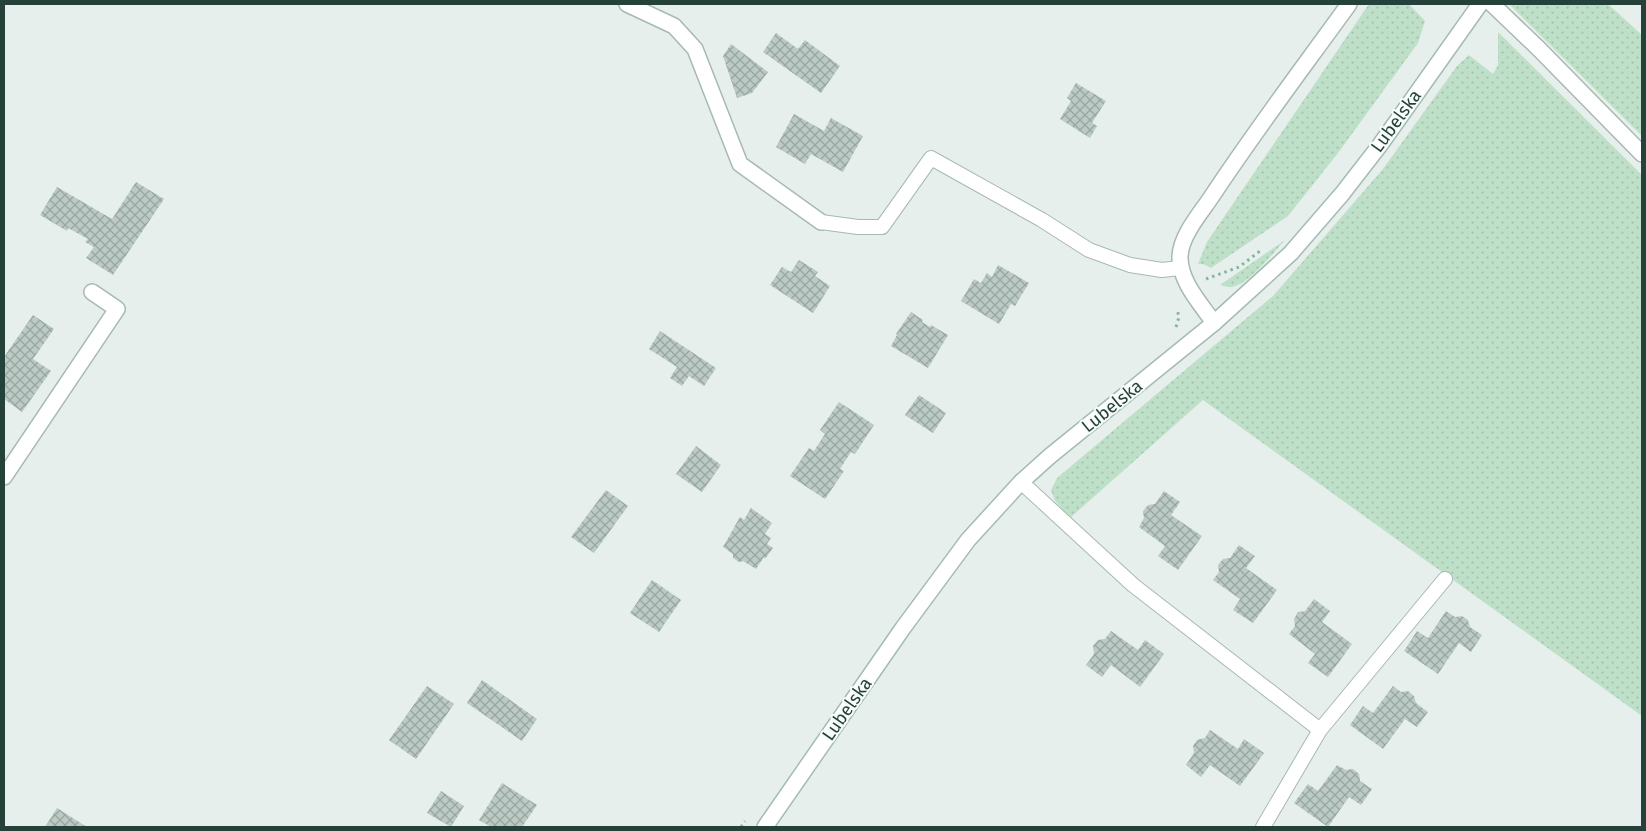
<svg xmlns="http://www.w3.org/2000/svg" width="1646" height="831" viewBox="0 0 1646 831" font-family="'Fira Sans',sans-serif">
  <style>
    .grass { fill: url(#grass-dots) }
    .building { fill: url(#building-cross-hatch) }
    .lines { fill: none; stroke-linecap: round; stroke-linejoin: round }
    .lane-casing { stroke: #a8b8b2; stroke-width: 16 }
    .street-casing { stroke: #a8b8b2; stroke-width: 18 }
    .secondary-casing { stroke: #a4bbb3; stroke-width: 18 }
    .path { stroke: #86b3a5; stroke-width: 3; stroke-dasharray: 2.5 4; stroke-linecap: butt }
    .lane { stroke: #fff; stroke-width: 14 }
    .street { stroke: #fff; stroke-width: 15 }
    .secondary { stroke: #fff; stroke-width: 15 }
    .labels { text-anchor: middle; stroke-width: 4; stroke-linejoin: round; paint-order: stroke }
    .street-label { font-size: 18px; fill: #24423a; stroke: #f7fbf9 }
  </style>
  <defs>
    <pattern id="grass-dots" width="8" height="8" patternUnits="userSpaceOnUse" patternTransform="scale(1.25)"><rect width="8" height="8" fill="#bfe0c8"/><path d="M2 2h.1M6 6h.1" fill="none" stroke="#a4c1ad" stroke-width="1.8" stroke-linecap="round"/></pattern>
    <pattern id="building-cross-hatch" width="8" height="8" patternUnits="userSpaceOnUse" patternTransform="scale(1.25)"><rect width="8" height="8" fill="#bbcac4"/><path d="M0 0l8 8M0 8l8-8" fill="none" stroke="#98a6a0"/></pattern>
  </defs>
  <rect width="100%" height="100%" fill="#e6efeb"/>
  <path class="grass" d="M1369 4H1409L1425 21 1418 43 1338 153 1288 216 1211 268 1203 264H1198L1207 242Z
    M1509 4H1608L1642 35V136Z
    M1498 32 1642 175V716L1203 400 1070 518 1055 501 1051 490 1057 478 1273 296 1383 169 1457 66 1469 55 1493 74 1498 65Z
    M1285 240C1273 253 1249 284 1232 287 1228 287 1224 286 1220 285Z"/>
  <path class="building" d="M776 33 798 49 805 40 840 66 821 93 763 52Z
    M731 44 768 72 752 93 737 98 723 56Z
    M1076 83 1106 101 1092 123 1097 126 1090 138 1060 119 1071 101 1067 98Z
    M794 114 824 131 831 118 863 136 843 172 811 154 805 164 776 147Z
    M136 182 164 199 113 275 86 258 94 247 85 242 88 239 68 228 67 231 40 215 57 187 112 219Z
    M799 260 818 272 815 276 830 286 813 313 770 285 782 267 791 272Z
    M998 265 1029 283 1015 306 1011 304 999 324 961 301 974 279 981 283 987 273 992 277Z
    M911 312 923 320 922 322 930 327 931 325 948 335 928 368 891 346 897 335 896 334Z
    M33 315 54 329 33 359 51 371 22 412 4 399V357Z
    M660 331 716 368 704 386 689 376 682 386 670 378 677 367 649 349Z
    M919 395 946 413 933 433 905 415Z
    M839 402 874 425 855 454 851 452 840 469 844 471 825 499 790 476 809 448 814 451 825 434 820 430Z
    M696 446 721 465 702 492 676 474Z
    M606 490 628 506 594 553 571 537Z
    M1164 491 1180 502 1171 515 1202 536 1178 570 1158 556 1165 546 1139 527 1144 518 1143 511 1148 505 1155 504Z
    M751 508 772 523 765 534 771 538 767 544 773 548 765 559 764 557 756 569 743 561 739 562 733 558V554L723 547 740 517 744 520Z
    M1239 545 1255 556 1246 568 1277 590 1253 623 1233 610 1240 599 1213 580 1219 572 1218 565 1223 559 1230 558Z
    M652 580 681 600 659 632 630 613Z
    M1314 599 1330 611 1322 622 1352 644 1328 677 1308 663 1315 654 1289 634 1295 626 1294 619 1298 612 1305 611Z
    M1446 611 1455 617 1462 616 1468 620 1470 627 1482 635 1471 652 1459 643 1438 674 1404 651 1417 631 1428 638Z
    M1111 631 1138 650 1145 640 1164 654 1140 687 1111 665 1102 677 1086 665 1094 654 1093 646 1098 640 1105 639Z
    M482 680 537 719 522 741 467 703Z
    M427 686 454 704 416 759 389 740Z
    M1393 686 1401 692 1408 691 1414 696 1416 703 1428 712 1417 727 1405 719 1383 749 1350 725 1363 706 1373 713Z
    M1210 730 1238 749 1244 739 1264 753 1240 786 1210 765 1201 777 1186 765 1194 753 1193 746 1197 740 1205 738Z
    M1337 765 1346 770 1353 769 1359 774 1360 781 1372 789 1361 805 1349 797 1328 827 1294 803 1308 784 1318 791Z
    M502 783 537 805 522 827H491L479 820Z
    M441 791 464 806 451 827 427 813Z
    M57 808 87 827H45Z"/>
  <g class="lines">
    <g class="lane-casing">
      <path id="lane" d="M821 222 858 227H882L931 158 1042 220 1089 250 1130 265 1162 270 1180 268
        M1021 482 1133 585 1320 730
        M1263 827 1320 730 1445 579"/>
    </g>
    <g class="street-casing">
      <path id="street" d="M627 4 674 26 695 49 740 164 821 222
        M1492 4 1539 49 1642 154
        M1214 323C1201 304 1179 281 1180 256 1181 236 1199 215 1210 199 1254 132 1302 69 1349 4
        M4 477 117 309 92 292"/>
    </g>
    <g class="secondary-casing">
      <path id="secondary" d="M765 827 903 628 968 540 1021 482 1050 456 1214 323 1291 253 1342 194 1380 145 1480 4"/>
    </g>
    <path class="path" d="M1206 279 1239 267 1260 251
      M1176 327 1179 317 1177 309
      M741 827 745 821"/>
    <use href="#lane" class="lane"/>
    <use href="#street" class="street"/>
    <use href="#secondary" class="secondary"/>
  </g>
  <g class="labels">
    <g class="street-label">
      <text transform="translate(1396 121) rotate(-54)" y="6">Lubelska</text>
      <text transform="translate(1112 406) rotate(-39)" y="6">Lubelska</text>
      <text transform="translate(847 709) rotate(-55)" y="6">Lubelska</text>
    </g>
  </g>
  <rect width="1646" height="831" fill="none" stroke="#24423a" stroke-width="10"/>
</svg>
